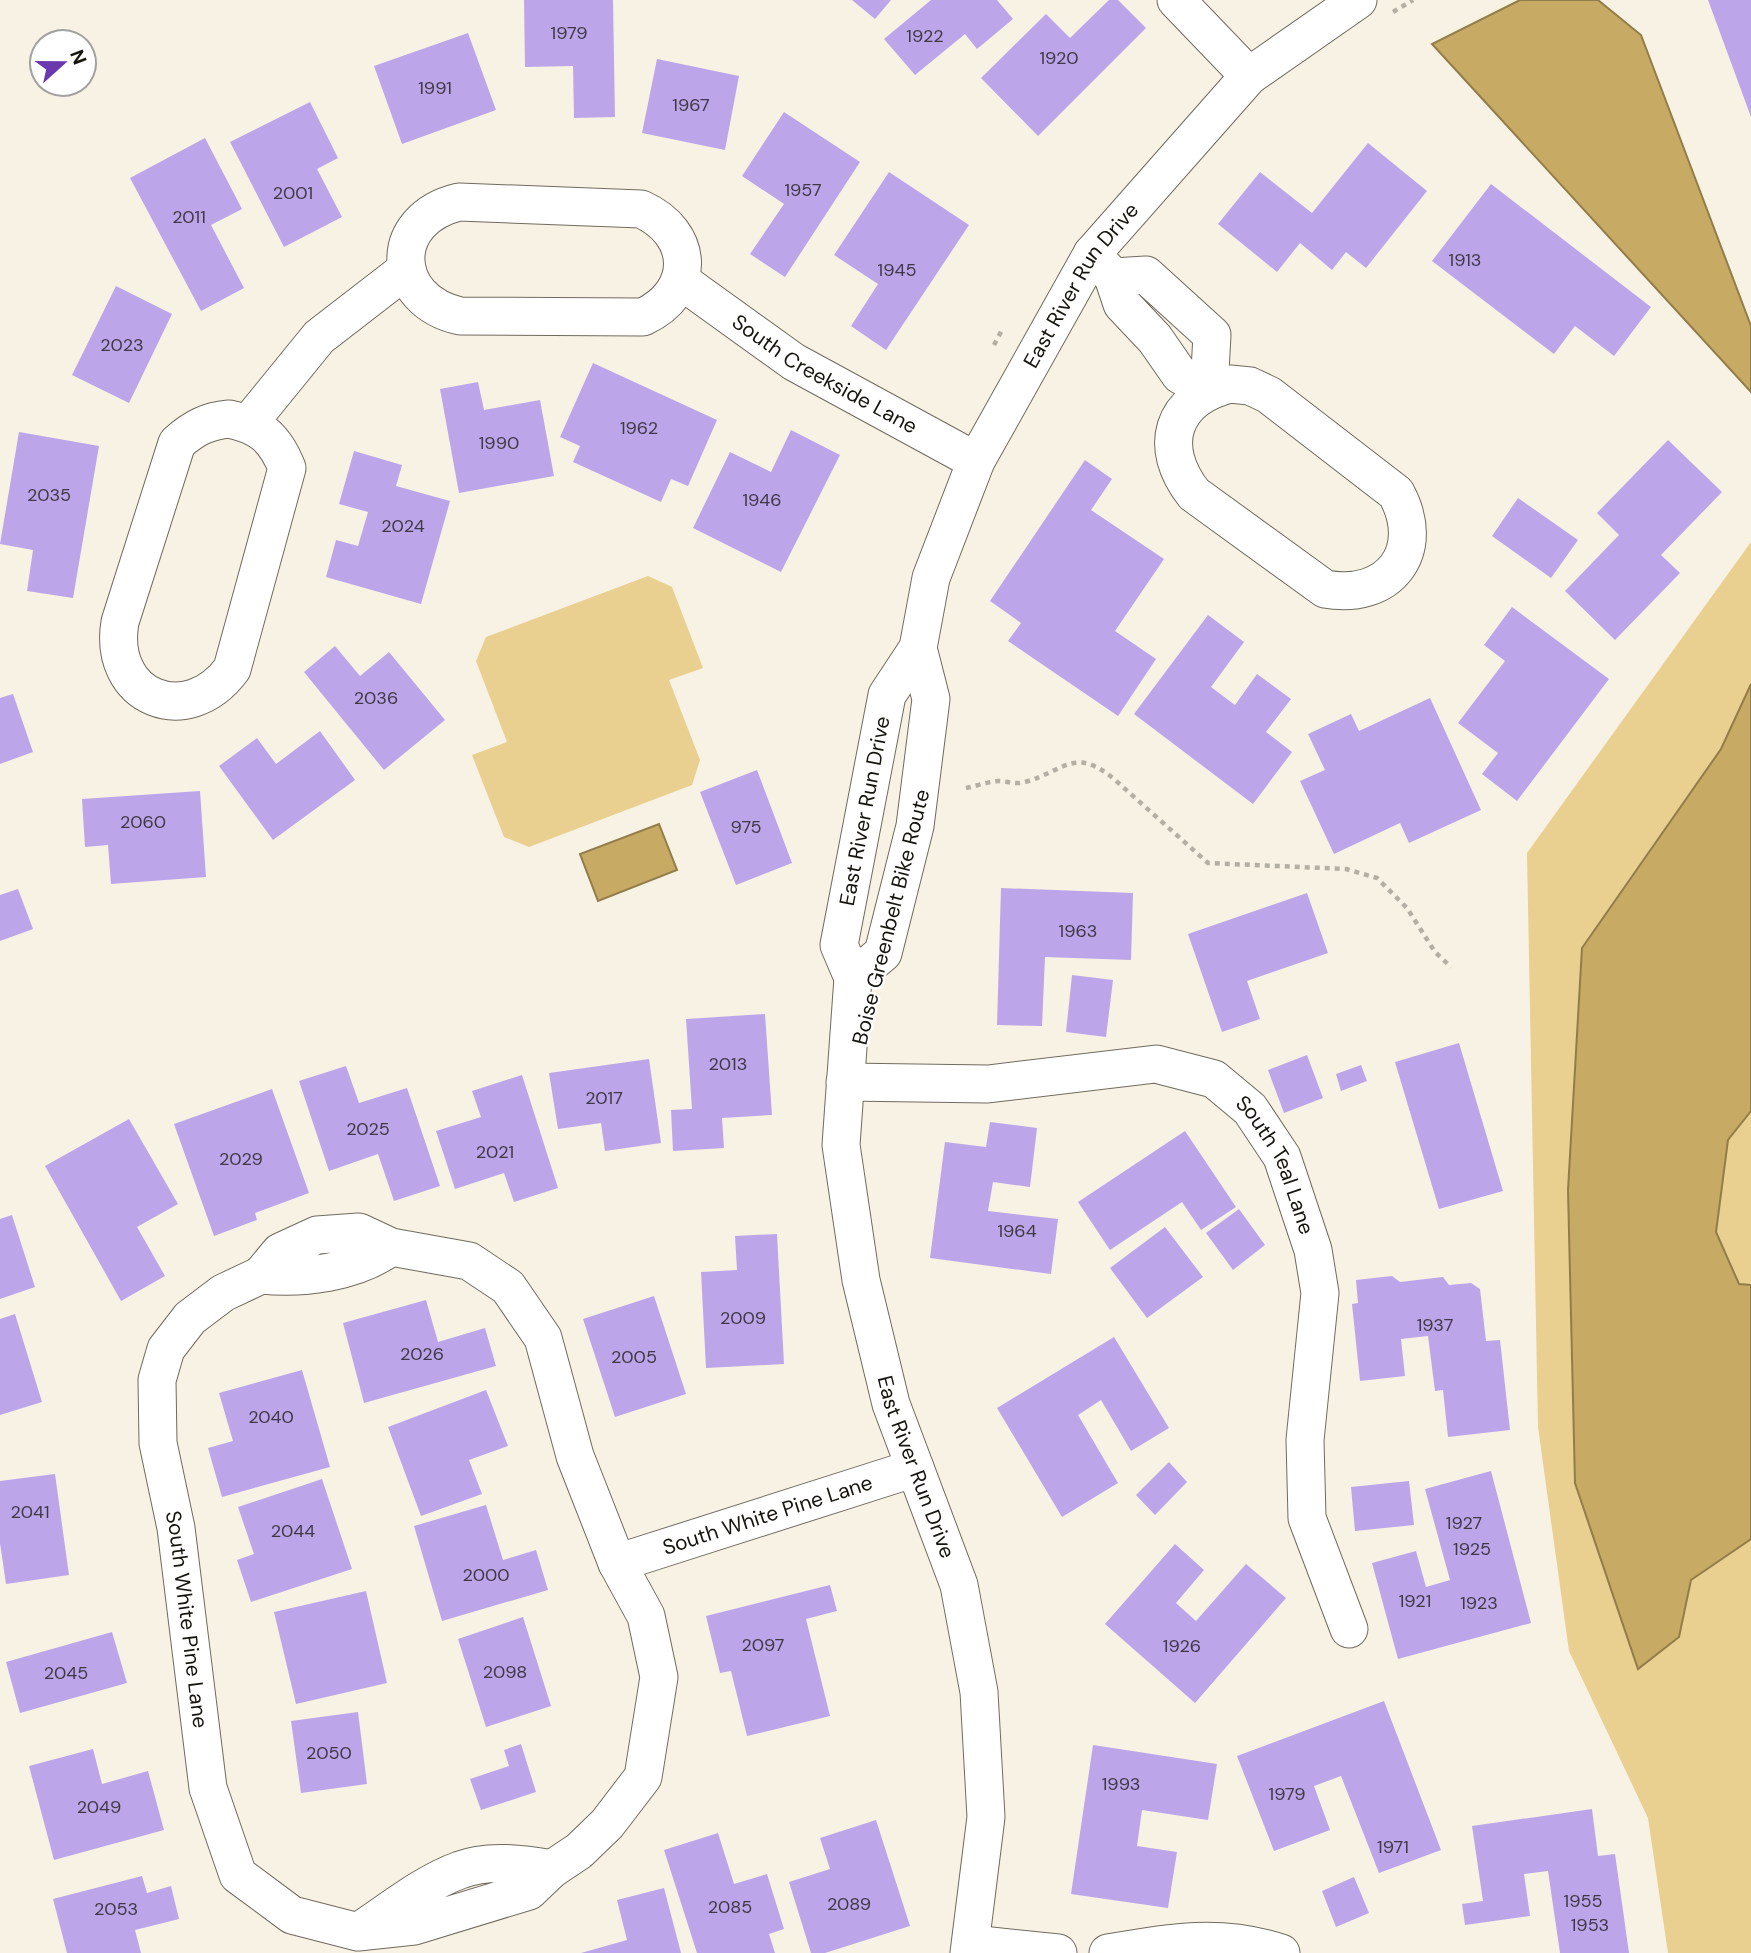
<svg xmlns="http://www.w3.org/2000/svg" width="1751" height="1953" viewBox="0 0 1751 1953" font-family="'DM Sans',sans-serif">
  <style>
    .green { fill: #e9cf90 }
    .water { fill: #c7aa63; stroke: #927d4a; stroke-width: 2 }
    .building { fill: #bca6e9 }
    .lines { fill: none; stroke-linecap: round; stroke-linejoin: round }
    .minor-casing { stroke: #706b5f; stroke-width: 39 }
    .path { stroke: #b4afa4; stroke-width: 4.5; stroke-dasharray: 5 5; stroke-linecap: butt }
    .minor { stroke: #fff; stroke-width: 37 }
    .labels { text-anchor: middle; stroke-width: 5; stroke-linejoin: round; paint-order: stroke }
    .number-label { font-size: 18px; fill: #403846 }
    .street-label { font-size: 21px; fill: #16140f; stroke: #fff }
  </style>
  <rect width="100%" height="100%" fill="#f8f2e4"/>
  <path class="green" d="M1751 542V684L1721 749 1582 949 1568 1190 1575 1483 1679 1637 1691 1580 1751 1539V1953H1668L1648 1818 1569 1651 1538 1427 1527 853Z
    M648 576 672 587 703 668 669 680 700 760 692 785 529 847 504 837 472 755 507 742 476 661 486 637Z
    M1751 1111V1285L1739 1284 1716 1232 1728 1140Z"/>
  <path class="water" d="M1520 0H1598L1641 35 1751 326V392L1432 44Z
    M1751 684V1111L1728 1140 1716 1232 1739 1284 1751 1285V1539L1691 1580 1679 1637 1638 1669 1575 1483 1568 1190 1582 948 1721 749Z
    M659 824 677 870 598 901 580 854Z"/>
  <path class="building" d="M524 0H613L615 117 574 118 573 66 525 67Z
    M852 0H891L875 19Z
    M931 0H997L1013 19 977 49 965 34 915 75 884 39Z
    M1109 0H1118L1146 28 1038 136 981 78 1046 14 1070 38Z
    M1708 0H1751V117Z
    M468 33 496 110 402 144 374 66Z
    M657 59 739 76 725 150 642 133Z
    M310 102 338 158 317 169 342 217 284 247 230 142Z
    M784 112 860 162 785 277 750 254 784 204 742 176Z
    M205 138 242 209 211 225 244 288 201 311 130 178Z
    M1368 143 1427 191 1366 268 1346 252 1332 270 1300 243 1277 272 1218 224 1260 172 1312 213Z
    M889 172 969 225 886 350 851 326 878 284 834 255Z
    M1491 184 1651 307 1614 356 1575 326 1554 354 1432 261Z
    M116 286 172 314 129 403 72 375Z
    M593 363 717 420 688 486 671 479 661 502 573 462 580 446 560 437Z
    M478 382 484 410 540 400 554 476 459 493 440 389Z
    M791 430 840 455 781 572 693 528 730 452 771 472Z
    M19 432 99 446 73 598 27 591 33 550 0 544Z
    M1668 440 1722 492 1661 555 1680 573 1615 640 1565 591 1619 535 1597 513Z
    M354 451 402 465 396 486 450 501 421 604 326 577 336 540 358 546 368 512 339 504Z
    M1085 460 1112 479 1091 510 1164 559 1115 631 1156 659 1118 716 1008 641 1021 623 990 601Z
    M1518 498 1578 540 1551 578 1492 536Z
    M1512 607 1609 679 1517 801 1482 774 1498 753 1458 723 1505 661 1484 645Z
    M1208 615 1244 642 1211 687 1235 705 1257 674 1291 699 1266 732 1292 752 1253 804 1134 714Z
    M335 646 360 676 389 652 445 720 384 770 304 672Z
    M13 694 33 752 0 764V698Z
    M1430 698 1481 810 1409 843 1400 823 1334 854 1300 781 1325 770 1308 734 1351 714 1359 731Z
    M320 731 355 780 273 840 219 766 257 738 276 764Z
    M757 770 792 863 736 885 700 792Z
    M200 791 206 877 111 884 108 845 85 847 82 799Z
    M1001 888 1133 893 1131 960 1045 957 1042 1026 997 1025Z
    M18 889 33 929 0 941V895Z
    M1307 893 1328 953 1247 981 1260 1019 1222 1032 1188 934Z
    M1072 975 1113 980 1106 1037 1066 1032Z
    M765 1014 772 1115 722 1118 724 1148 673 1151 671 1110 692 1109 686 1019Z
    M1459 1043 1503 1191 1439 1209 1395 1062Z
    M1307 1055 1323 1098 1284 1113 1268 1070Z
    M649 1059 661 1143 605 1151 601 1123 558 1129 549 1073Z
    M1361 1065 1367 1081 1341 1091 1336 1074Z
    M346 1066 359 1103 407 1088 440 1186 394 1201 378 1154 329 1171 299 1081Z
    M522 1075 558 1188 514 1202 504 1173 455 1189 436 1131 481 1117 472 1091Z
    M272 1089 309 1193 255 1213 257 1220 214 1236 174 1124Z
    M129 1119 178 1204 137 1227 165 1276 121 1301 45 1166Z
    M990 1122 1037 1128 1030 1187 993 1182 988 1211 1058 1219 1051 1274 930 1258 945 1142 986 1147Z
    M1185 1131 1236 1207 1201 1230 1182 1202 1110 1250 1078 1202Z
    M1239 1209 1265 1245 1233 1270 1206 1233Z
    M12 1215 35 1287 0 1299V1219Z
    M1165 1227 1203 1277 1147 1318 1110 1268Z
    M777 1234 784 1364 706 1368 701 1272 737 1270 735 1236Z
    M1392 1276 1400 1282 1443 1277 1449 1285 1471 1283 1480 1289 1486 1341 1500 1340 1510 1430 1448 1437 1443 1390 1435 1391 1428 1336 1401 1339 1405 1376 1360 1381 1352 1304 1358 1303 1356 1280Z
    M654 1296 686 1394 615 1417 583 1319Z
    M426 1300 438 1342 485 1328 496 1366 364 1403 343 1323Z
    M15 1314 42 1402 0 1415V1319Z
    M1114 1337 1169 1428 1131 1451 1101 1400 1078 1415 1118 1483 1062 1517 997 1408Z
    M302 1370 330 1467 222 1497 208 1448 233 1441 219 1393Z
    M486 1390 508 1446 469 1460 482 1494 421 1516 388 1427Z
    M1169 1462 1187 1482 1155 1515 1136 1495Z
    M1491 1471 1531 1623 1398 1659 1372 1563 1416 1551 1426 1587 1450 1580 1425 1489Z
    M55 1474 69 1575 6 1584 0 1543V1481Z
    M322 1479 352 1569 251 1602 237 1560 254 1554 238 1507Z
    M1409 1481 1414 1525 1355 1531 1351 1487Z
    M486 1505 503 1560 536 1550 548 1590 442 1621 414 1526Z
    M1175 1544 1204 1570 1176 1603 1196 1621 1246 1564 1286 1598 1195 1703 1105 1624Z
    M830 1585 837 1611 806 1619 830 1716 747 1736 731 1671 720 1673 706 1616Z
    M366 1591 387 1683 296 1704 274 1612Z
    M523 1617 551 1706 486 1727 458 1639Z
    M112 1632 127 1683 20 1713 6 1662Z
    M1384 1701 1441 1850 1379 1873 1341 1776 1314 1786 1330 1830 1274 1851 1237 1756Z
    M358 1712 367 1784 301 1793 291 1721Z
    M521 1744 536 1792 481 1810 470 1779 509 1766 504 1750Z
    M1093 1745 1217 1764 1208 1820 1142 1810 1137 1846 1177 1852 1168 1908 1071 1894Z
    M93 1749 102 1784 148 1771 164 1830 54 1860 29 1766Z
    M1592 1809 1598 1856 1615 1854 1629 1953H1560L1548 1871 1524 1874 1530 1916 1465 1925 1462 1904 1483 1901 1472 1826Z
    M876 1820 910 1926 825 1953H811L789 1882 830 1869 820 1838Z
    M718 1833 734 1884 767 1874 784 1929 769 1934 775 1953H697L664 1850Z
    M142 1876 147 1893 171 1886 179 1919 135 1930 141 1953H67L53 1899Z
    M1354 1877 1369 1913 1336 1927 1322 1891Z
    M664 1888 681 1953H581L627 1940 617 1900Z"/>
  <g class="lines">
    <g class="minor-casing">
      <g id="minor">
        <path d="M1176 0 1249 76"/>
        <path d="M459 202 641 209C695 233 697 292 643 317L460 316C389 300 387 219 459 202Z"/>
        <path d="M1092 254 1113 277 1122 304 1155 339 1180 375 1209 389 1212 335 1146 275 1113 277"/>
        <path id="s1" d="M680 280 794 362 976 461"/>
        <path d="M1230 384 1250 386 1269 395 1396 493C1428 551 1389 601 1325 589L1194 494C1157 447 1171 399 1230 384Z"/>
        <path d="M229 419C260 425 275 438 287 468L232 669C187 730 107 698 120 622L177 443C194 428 207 421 229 419Z"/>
        <path d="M249 423 319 337 407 269"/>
        <path id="s2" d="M918 648 931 699 915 826 883 953 853 978 839 945 887 695 918 648 931 578 976 461 1092 254 1249 76 1358 0"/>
        <path id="s3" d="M853 978 841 1145 861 1280 891 1404 959 1585 979 1692 986 1817 969 1953"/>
        <path id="s4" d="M845 1082 988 1084 1156 1064 1214 1079 1250 1109 1282 1157 1313 1250 1320 1293 1305 1440 1307 1518 1349 1629"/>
        <path d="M391 1247C355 1273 304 1279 261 1275L280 1252 317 1235 359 1232 391 1247 469 1261 508 1287 543 1338 575 1456 617 1563 646 1616 659 1677 643 1777 607 1824 579 1851 552 1869"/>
        <path id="s5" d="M261 1275 223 1293 190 1318 166 1349 157 1380 158 1443 176 1528 208 1788 238 1875 292 1915 358 1932 414 1926 529 1891 552 1869C524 1864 488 1859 460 1870 424 1883 390 1911 358 1932"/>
        <path id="s6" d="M617 1563 915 1468"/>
        <path d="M972 1944 1058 1953"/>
        <path d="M1108 1953C1169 1942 1222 1933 1281 1953"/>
      </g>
    </g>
    <path class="path" d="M1393 12 1413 0
      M994 345 1003 328
      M966 788C976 786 987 782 998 781 1007 781 1016 785 1025 782 1065 771 1074 746 1114 779L1208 863 1346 869 1377 878 1407 908 1435 952 1451 967"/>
    <use href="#minor" class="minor"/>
  </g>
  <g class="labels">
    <g class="number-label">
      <text x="569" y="39">1979</text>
      <text x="925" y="42">1922</text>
      <text x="1059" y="64">1920</text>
      <text x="435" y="94">1991</text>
      <text x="691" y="111">1967</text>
      <text x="803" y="196">1957</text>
      <text x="293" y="199">2001</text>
      <text x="189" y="223">2011</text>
      <text x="1465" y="266">1913</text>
      <text x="897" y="276">1945</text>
      <text x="122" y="351">2023</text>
      <text x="639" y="434">1962</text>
      <text x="499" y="449">1990</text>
      <text x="49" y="501">2035</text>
      <text x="762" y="506">1946</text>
      <text x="403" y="532">2024</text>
      <text x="376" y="704">2036</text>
      <text x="143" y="828">2060</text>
      <text x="746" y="833">975</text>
      <text x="1078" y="937">1963</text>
      <text x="728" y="1070">2013</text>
      <text x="604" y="1104">2017</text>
      <text x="368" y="1135">2025</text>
      <text x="495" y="1158">2021</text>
      <text x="241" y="1165">2029</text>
      <text x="1017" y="1237">1964</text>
      <text x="743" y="1324">2009</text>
      <text x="1435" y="1331">1937</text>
      <text x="422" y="1360">2026</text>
      <text x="634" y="1363">2005</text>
      <text x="271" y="1423">2040</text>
      <text x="30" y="1518">2041</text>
      <text x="1464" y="1529">1927</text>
      <text x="293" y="1537">2044</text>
      <text x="1472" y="1555">1925</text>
      <text x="486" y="1581">2000</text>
      <text x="1415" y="1607">1921</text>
      <text x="1479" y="1609">1923</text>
      <text x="763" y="1651">2097</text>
      <text x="1182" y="1652">1926</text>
      <text x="505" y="1678">2098</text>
      <text x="66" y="1679">2045</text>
      <text x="329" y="1759">2050</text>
      <text x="1121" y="1790">1993</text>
      <text x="1287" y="1800">1979</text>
      <text x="99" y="1813">2049</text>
      <text x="1393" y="1853">1971</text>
      <text x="1583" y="1907">1955</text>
      <text x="849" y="1910">2089</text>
      <text x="730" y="1913">2085</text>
      <text x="116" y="1915">2053</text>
      <text x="1590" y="1931">1953</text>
    </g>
    <g class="street-label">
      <text dy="7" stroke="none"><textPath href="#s2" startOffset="1099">East River Run Drive</textPath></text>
      <text dy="7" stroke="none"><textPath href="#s1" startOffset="173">South Creekside Lane</textPath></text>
      <text dy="7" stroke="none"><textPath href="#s2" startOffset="523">East River Run Drive</textPath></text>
      <text transform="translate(891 917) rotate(-76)" y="7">Boise Greenbelt Bike Route</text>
      <text dy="7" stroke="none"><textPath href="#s4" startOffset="481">South Teal Lane</textPath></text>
      <text dy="7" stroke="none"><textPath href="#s3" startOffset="499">East River Run Drive</textPath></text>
      <text dy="7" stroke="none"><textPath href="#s6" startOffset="158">South White Pine Lane</textPath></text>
      <text dy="7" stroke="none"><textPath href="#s5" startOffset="397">South White Pine Lane</textPath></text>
    </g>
  </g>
  <g transform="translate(63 63) rotate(69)"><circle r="33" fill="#ffffff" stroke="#a2a19f" stroke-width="2"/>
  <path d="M0-5L12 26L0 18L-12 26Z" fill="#6a38af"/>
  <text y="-10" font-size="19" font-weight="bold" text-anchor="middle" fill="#16140f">N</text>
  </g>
</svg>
